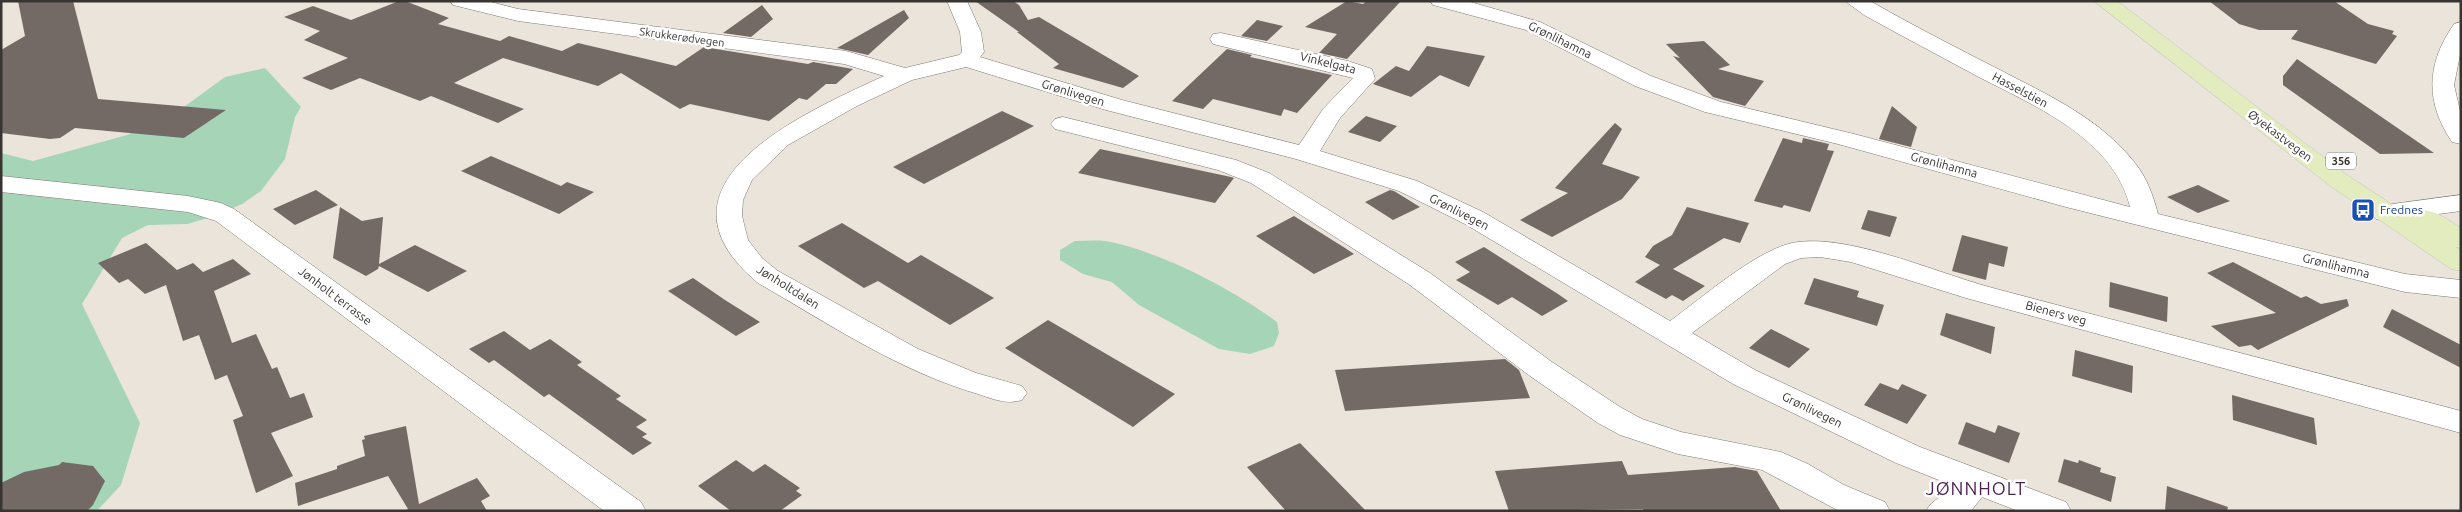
<svg xmlns="http://www.w3.org/2000/svg" width="2462" height="512" viewBox="0 0 2462 512" font-family="Ubuntu,sans-serif">
  <style>
    .green { fill: #a5d5b6 }
    .building { fill: #736a65 }
    .lines { fill: none; stroke-linecap: round; stroke-linejoin: round }
    .minor-casing { stroke: #7f7871; stroke-width: 1 }
    .major-casing { stroke: #c3c2c1; stroke-width: 1 }
    .minor { fill: #fff; fill-rule: evenodd }
    .major { fill: #e3ecbe; fill-rule: evenodd }
    .labels { text-anchor: middle; stroke-width: 5; stroke-linejoin: round; paint-order: stroke }
    .far-street-label { font-size: 11px; fill: #373431; stroke: #fff }
    .shield { fill: #fff; stroke: #73716f; stroke-width: 1 }
    .shield-label { font-size: 11px; font-weight: bold; fill: #373431 }
    .street-label { font-size: 12px; fill: #373431; stroke: #fff }
    .transit-label { font-size: 12px; fill: #164399; stroke: #fff; text-anchor: start }
    .near-quarter-label { font-size: 18px; letter-spacing: 1px; fill: #4e1f51; stroke: #fff }
  </style>
  <rect width="100%" height="100%" fill="#ebe4db"/>
  <path class="green" d="M265 68 301 107 295 117 285 159 261 191 242 204 217 215 188 224 148 225 122 238 82 304 140 423 121 485 97 511H1V153L33 161 127 135 173 115 225 77Z
    M1075 241C1085 241 1095 240 1105 241 1158 250 1234 290 1277 322L1279 333 1274 346 1250 354 1219 349 1139 305 1112 282 1083 274 1060 260V250Z"/>
  <path class="building" d="M18 1H73L98 99 226 110 184 138 75 128 60 138 50 139 1 133V50L25 36Z
    M399 1H405L449 18 438 24 500 41 509 36 562 51 578 43 676 66 704 47 808 64 813 62 853 69 836 84H826L807 100 799 98 769 121 690 104 680 109 621 73 598 86 503 58 454 83 524 109 498 123 431 96 420 101 360 78 331 90 302 78 348 58 304 40 320 31 284 17 313 6 351 20Z
    M975 1H1013L1019 5 1028 20 1039 17 1139 76 1123 88 1053 68 1059 64 1017 32H1019Z
    M1347 1 1363 4 1367 1H1401L1347 59 1319 53 1337 34 1305 27Z
    M2209 1H2334L2368 24 2394 31 2392 34 2397 36 2376 64 2291 39 2298 30H2259L2239 24Z
    M762 5 773 19 751 37 723 33Z
    M904 10 909 18 868 55 837 48Z
    M1257 20 1283 26 1267 41 1241 36Z
    M1704 41 1730 65 1718 69 1764 81 1745 106 1713 97 1673 56 1680 58 1666 44Z
    M1427 46 1485 56 1469 87 1440 75 1411 97 1373 84 1396 66 1409 71Z
    M1227 49 1252 55 1250 57 1332 75 1297 113 1284 109 1281 116 1213 99 1203 109 1172 101Z
    M2297 59 2434 153 2380 154 2283 85V76Z
    M1892 106 1917 127 1911 147 1879 139Z
    M1002 111 1034 126 924 184 893 167Z
    M1366 116 1397 126 1380 142 1348 132Z
    M1615 123 1622 129 1602 164 1640 177 1622 199 1552 237 1520 220 1568 193 1555 188Z
    M1783 138 1802 143 1803 138 1829 144 1827 150 1834 151 1810 212 1784 205 1782 208 1754 201Z
    M1100 149 1231 177 1234 178 1215 203 1078 173Z
    M491 156 561 186 567 182 594 192 559 214 461 171Z
    M2198 185 2230 201 2198 213 2167 197Z
    M316 190 338 205 295 225 273 209Z
    M1390 190 1394 191 1420 207 1393 220 1365 202Z
    M340 207 362 221 383 217 379 264 415 245 467 271 428 292 379 266 378 269 366 276 333 258Z
    M1687 207 1749 223 1740 243 1724 238 1673 269 1705 286 1683 301 1672 295 1666 299 1635 282 1660 265 1645 257 1653 246 1672 235Z
    M1868 210 1897 217 1890 237 1861 229Z
    M1294 216 1345 248 1354 254 1314 274 1256 236Z
    M842 223 908 263 921 255 994 298 950 325 878 281 864 288 798 246Z
    M1962 235 2008 247 2004 267 1989 263 1986 280 1952 271Z
    M146 243 177 270 193 263 203 272 233 259 251 274 214 291 232 343 256 334 272 369 277 367 290 398 304 393 313 417 271 433 293 476 256 493 233 420 243 416 227 375 215 380 199 335 183 341 166 285 145 294 128 279 119 283 98 263Z
    M1484 247 1558 294 1568 301 1542 316 1512 297 1498 305 1456 280 1470 272 1455 262Z
    M2233 262 2301 298 2306 296 2321 304 2347 299 2349 306 2258 350 2251 345 2239 347 2211 326 2276 313 2207 273Z
    M693 278 725 300 760 322 736 336 668 291Z
    M1814 278 1859 291 1857 297 1884 305 1877 326 1804 304Z
    M2110 282 2168 297 2167 322 2109 307Z
    M2392 309 2461 345V368L2383 327Z
    M1946 313 1995 327 1991 354 1940 335Z
    M1048 320 1175 394 1133 427 1005 348Z
    M1771 329 1810 349 1789 368 1749 348Z
    M504 331 530 350 550 339 582 362 577 365 621 396 616 399 647 420 636 427 647 434 642 437 652 443 633 455 549 394 544 397 494 360 489 363 469 349Z
    M2075 350 2133 366 2132 393 2072 376Z
    M1505 359 1519 370 1530 398 1345 411 1335 370Z
    M1880 383 1898 390 1902 384 1927 395 1907 424 1864 405Z
    M2232 395 2314 418 2317 445 2233 420Z
    M1966 422 1995 433 1998 425 2020 433 2009 463 1958 444Z
    M406 426 419 504 477 478 490 496 481 501 487 511H405L408 509 388 476 298 506 295 483 337 469V466L365 456 362 440 365 439 364 436Z
    M1300 443 1366 511H1286L1247 467Z
    M2064 459 2078 463 2079 460 2101 468 2100 472 2116 477 2111 502 2058 482Z
    M736 460 753 472 765 464 800 488 796 491 802 495 780 511H731L698 486Z
    M1622 461 1628 475 1735 467 1757 471 1781 511H1644L1643 509 1509 511 1495 471Z
    M62 462 93 466 105 481 93 505 87 511H1V483L24 472 59 465Z
    M2167 486 2228 507 2227 511H2165Z"/>
  <g class="lines">
    <g class="minor-casing">
      <path id="minor" d="M450 1H487L518 9 846 51 905 68 959 55 962 52 960 32 947 1H967L981 32 984 52 980 57 1122 100 1299 145 1323 109 1353 78 1213 44 1210 39 1213 34 1221 33 1348 61 1372 69 1375 79 1340 118 1320 151 1417 181 1483 212 1670 321C1702 298 1761 246 1798 242 1851 235 1935 272 1989 287 2146 329 2304 369 2461 411V433L1966 298 1851 262 1820 257 1801 258 1785 264 1692 333 1755 370 1920 447 2066 502 2071 511H2018L1982 497 1971 511H1926C1932 499 1945 496 1954 486L1896 463 1733 384 1465 224 1399 191 1296 159 1106 110 966 67 912 80 857 106 788 145 752 180 743 200 742 216 748 240 762 258 778 271 918 349 976 373 1022 386 1027 393 1022 400C1007 405 993 399 978 394 899 371 829 324 758 283 639 184 806 112 884 76L844 64 518 21 453 5Z
        M1430 1H1467L1540 22 1651 76 1721 102 1854 134 2130 207C2113 137 2032 105 1975 75 1938 55 1900 35 1864 15L1845 1H1870C1912 25 1955 47 1998 69 2046 94 2100 118 2135 163 2147 178 2153 195 2158 214L2405 274 2461 280V298L2405 292 2365 282 2066 207 1838 144 1705 112 1635 86 1526 30 1433 5Z
        M2461 22V50L2454 85 2461 115V144L2452 142C2425 102 2426 64 2454 24Z
        M1063 117 1236 160 1269 173 1430 273 1552 362 1620 407 1642 419 1681 432 1781 452 1808 464 1844 485 1885 502 1890 511H1839L1762 470 1678 454 1620 435 1598 423 1530 376 1410 285 1251 183 1218 170 1055 129 1051 124 1055 119Z
        M1 176 188 196 221 203 234 209 641 502 646 511H604L216 221 188 212 1 192Z
        M2461 195V211L2385 221 2376 219 2372 213 2376 207 2385 205Z"/>
    </g>
    <g class="major-casing">
      <path id="major" d="M2094 1H2117L2347 175 2411 217 2415 211C2433 207 2446 219 2461 228V248L2455 247 2461 250V271L2451 269 2329 185Z"/>
    </g>
    <use href="#minor" class="minor"/>
    <use href="#major" class="major"/>
  </g>
  <defs>
    <g id="bus-square" transform="scale(1.25)"><rect x="-9" y="-9" width="18" height="18" rx="4" fill="#1a4fb4" stroke="#fff"/><path d="M-5-6H5V4H4V6H2V4H-2V6H-4V4H-5ZM-3.5-4V0h7V-4ZM-3.5 1.2v1.5H-2V1.2ZM2 1.2v1.5H3.5V1.2Z" fill="#fff"/></g>
  </defs>
  <g fill-rule="evenodd">
    <use href="#bus-square" x="2363" y="210"/>
  </g>
  <g class="labels">
    <g class="far-street-label">
      <text transform="translate(682 37) rotate(8)" y="4">Skrukkerødvegen</text>
    </g>
    <rect class="shield" x="2326" y="152.5" width="30" height="17" rx="4"/>
    <g class="shield-label">
      <text x="2341" y="165">356</text>
    </g>
    <g class="street-label">
      <text transform="translate(1560 40) rotate(26)" y="4">Grønlihamna</text>
      <text transform="translate(1328 63) rotate(14)" y="4">Vinkelgata</text>
      <text transform="translate(2020 90) rotate(28)" y="4">Hasselstien</text>
      <text transform="translate(1073 93) rotate(17)" y="4">Grønlivegen</text>
      <text transform="translate(2280 136) rotate(37)" y="4">Øyekastvegen</text>
      <text transform="translate(1944 165) rotate(15)" y="4">Grønlihamna</text>
      <text transform="translate(1459 212) rotate(27)" y="4">Grønlivegen</text>
      <text transform="translate(2336 266) rotate(14)" y="4">Grønlihamna</text>
      <text transform="translate(788 287) rotate(32)" y="4">Jønholtdalen</text>
      <text transform="translate(335 296) rotate(37)" y="4">Jønholt terrasse</text>
      <text transform="translate(2056 313) rotate(15)" y="4">Bieners veg</text>
      <text transform="translate(1812 410) rotate(26)" y="4">Grønlivegen</text>
    </g>
    <g class="transit-label">
      <text x="2380" y="214">Frednes</text>
    </g>
    <g class="near-quarter-label">
      <text x="1976" y="495">JØNNHOLT</text>
    </g>
  </g>
  <rect width="2462" height="512" fill="none" stroke="#373431" stroke-width="5"/>
</svg>
